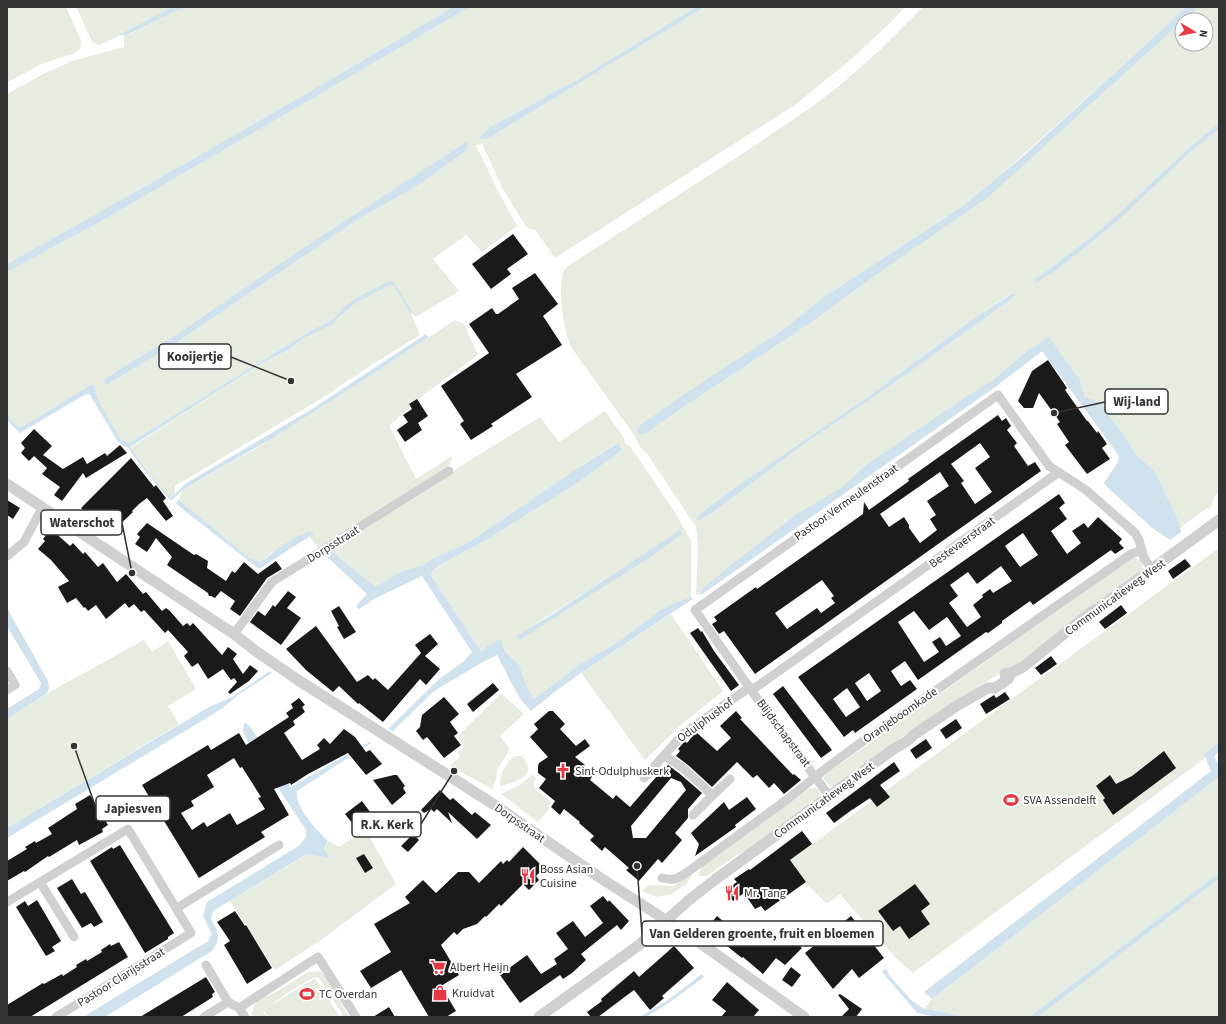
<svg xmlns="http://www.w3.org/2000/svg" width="1226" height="1024" viewBox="0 0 1226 1024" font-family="'Source Sans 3',sans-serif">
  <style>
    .green { fill: #e6ecdf; fill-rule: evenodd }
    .water { fill: #cfe2ee }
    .building { fill: #1a1a1a; fill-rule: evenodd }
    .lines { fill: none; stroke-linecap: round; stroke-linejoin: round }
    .minor { stroke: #d0d0d0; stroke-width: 9 }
    .tertiary { stroke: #d0d0d0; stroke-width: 11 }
    .labels { text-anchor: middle; stroke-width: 4; stroke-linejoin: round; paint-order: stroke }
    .street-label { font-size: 12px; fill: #333; stroke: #fff }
    .poi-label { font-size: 12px; fill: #333; stroke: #fff; text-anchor: start }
    .leader { fill: none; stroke: #333; stroke-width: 1.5 }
    .callout-dot { fill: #333; stroke: #fff; stroke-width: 1.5 }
    .callout { fill: #fff; stroke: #333; stroke-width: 1.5 }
    .callout-label { font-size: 13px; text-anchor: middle; font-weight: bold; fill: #333 }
  </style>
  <rect width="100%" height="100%" fill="#fff"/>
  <path class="green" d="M7 7H66L81 40C82 47 80 49 75 53L44 63 7 82Z
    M76 7H173L121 35 99 45 93 43Z
    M185 7H453C306 95 157 180 7 264V94L45 73 72 61 124 47V35H128Z
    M470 7H696L577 80 490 127 487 139 705 7H905L890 23 849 61 795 105 555 258 535 230 527 228 503 189 482 144 476 145 498 191 517 226 482 252 466 235 433 259 459 291 419 315 415 317 394 282 374 288 342 309 335 317 326 324 312 330 129 443 121 439 104 410 97 397 95 387 92 384 22 427 18 426 7 415V272L98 223ZM467 150 422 183 357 220 173 345 105 386 104 379 179 333 233 297Z
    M923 7H1186L1117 71 988 186 963 206 824 297 781 331 666 407 647 433 679 410 809 324 887 267 1077 117 1182 22V44H1206V20H1184L1198 7H1219V123C1183 151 1151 184 1117 215 1091 238 1063 259 1035 279L1036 283 1057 270 1119 220 1187 155 1219 129V492C1210 500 1215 503 1209 510L1207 508 1180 528 1179 522 1154 470 1136 455 1121 431 1109 416 1110 413 1096 408 1042 351 995 387 701 595H696L698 548 696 527 648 455 641 448 634 435 573 350C571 347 569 343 568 339 563 326 559 290 562 277 563 272 565 269 568 266L742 154 813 106 839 86 878 52ZM1012 293 1015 296 1009 301 880 393 807 442 712 513 702 512 730 491 872 394 970 321Z
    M390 285 394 286 409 309 420 335 373 364 322 398 175 486V495L171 498 147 471 130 448 266 361 288 350 304 338 339 319 345 312 356 303Z
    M455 320 464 324 478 355 426 393 389 426 416 479 452 456 451 462 448 468 320 550 309 536 310 531 271 553 261 562 250 558 179 500 182 490 255 449 356 385Z
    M605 411 624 438 625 443 630 446 676 514 691 541V597L674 603 659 611 615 644 583 662 534 699 525 682 519 664 505 652 501 639 482 652 480 650 430 574 438 568 440 565 486 540 576 484 622 450 617 443 575 470 469 542 432 559 421 566 400 572 376 588 344 562 332 550 447 478 456 469 540 417 559 442ZM681 530 518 641 517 636Z
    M1219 548V748L913 973 895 957 840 894 831 901 826 903 805 882 791 864 792 859Z
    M1133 558C1140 558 1144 563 1142 570L1019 663 1003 671 915 728 833 787 829 786 824 780V777L826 774Z
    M671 614 723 691 683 723 645 760 581 673Z
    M144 640 152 652 168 641 196 689 168 706 179 724 7 828V719L46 694Z
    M501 693 524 714 500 736 510 749 497 770 496 779 492 789 450 766 460 757 458 752 465 746 457 737Z
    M514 756H522C539 776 516 782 500 786 500 773 505 765 514 756Z
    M533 774 536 779 533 784 536 790 552 802 548 806 549 809 538 822 501 794 520 785Z
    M1219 777V873L1029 1017H963L944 1012 924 1009 932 999Z
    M810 788H815L819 790 820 797 748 850 735 856 707 876H698L702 866Z
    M360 833H365L369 836 396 884 321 940 275 970 230 901 308 854 330 858 325 851 326 845 329 841 339 847Z
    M693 871 690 879 686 884 672 894 657 897 642 891 648 885 674 886Z
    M1219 879V1017H1038Z
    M320 971 329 981 349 1017H344L319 978 315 977 293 989 267 1008 315 978 340 1017H268L264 1011 263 1012 267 1017H254L251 1013 257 1001 276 992 308 972Z"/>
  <path class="water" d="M173 7H185L127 35H119Z
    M453 7H470L98 223 7 272V264C157 180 306 95 453 7Z
    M696 7H705L487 139 479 138 490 127 577 80Z
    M1186 7H1198L1184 20H1182V22L987 198 887 267 809 324 679 410 647 433 639 435 637 429 643 423 698 385 781 331 824 297 963 206 1021 158 1117 71Z
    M1219 123V129L1187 155 1119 220 1057 270 1036 283 1035 279C1063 259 1091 238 1117 215 1151 184 1183 151 1219 123Z
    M468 141 467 150 422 183 357 220 173 345 105 386 104 379 179 333 305 247Z
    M390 281 394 282 413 313 411 314 394 286 390 285 356 303 345 312 333 324 304 338 288 350 266 361 130 447 147 471 171 498 185 484 312 409 426 334 429 337 356 385 271 439 182 490 172 500 169 499 145 471 128 448 118 442 90 395 86 394 20 433 7 420V415L18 426 22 427 92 384 95 387 97 397 104 410 121 439 129 443 312 330C320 326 329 323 336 316 338 314 340 311 342 309 356 297 374 288 390 281Z
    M1013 293 1015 296 1009 301 880 393 807 442 712 513 695 522 702 512 730 491 872 394 970 321Z
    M1049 337 1079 379 1085 397 1094 400 1109 410V416L1121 431 1136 455 1154 470 1179 522 1181 532 1170 540 1152 528 1106 486 1104 483 1118 462 1119 456 1042 351 995 387 701 595 700 591 731 565 797 514 841 488 865 466 967 396 992 381 1026 352Z
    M618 443 622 450 576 484 486 540 440 565 430 574 480 650 482 652 487 646 501 639 505 652 519 664 525 682 534 699 583 662 615 644 659 611 674 603 691 597 693 599 581 673 556 691 531 711C515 696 508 674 497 655L481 663 434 691 393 731 388 729 438 680 464 661 472 652 422 576 376 598 359 609 356 606 367 594 325 555 332 550 344 562 376 587 400 572 421 566 432 559 469 542 575 470Z
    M179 500 250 558 261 562C278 548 290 539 310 531L314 535 310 536 259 569 175 503Z
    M680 530 682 534 652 556 518 641 516 636 548 617Z
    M7 608 48 681C49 686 50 690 46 694L7 719V709L39 689 41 683 7 626Z
    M270 671 272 673 238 695 223 708 7 838V828L207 708 232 697Z
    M244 723 248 724 251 728 291 787 364 745 370 742 371 743 297 791C294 807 317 830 328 841 322 849 325 852 330 858L307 854 213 911 211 919C219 931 221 940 212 951L105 1017H83L208 941 212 934 203 916 207 902 297 847C303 842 307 838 306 830L248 742 243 731Z
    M1219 743V752L1214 756 1219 765V777L932 999 924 992 1211 771 1204 754Z
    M1219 873V879L1038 1017H1029Z
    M886 968 889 975 910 999 924 1009 944 1012 963 1017H937L917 1013 882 972Z
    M702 974 704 977 666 1005 646 1017H640L668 1000Z"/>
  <path class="building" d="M513 234 528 254 507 269 511 274 491 289 472 264Z
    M535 273 558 304 543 316 562 345 516 374 532 397 491 424 493 426 471 440 460 424 464 421 441 386 489 353 469 324 492 308 496 314H498L519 299 512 288Z
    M1048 360 1067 388 1065 390 1087 421H1088L1097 433 1098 431 1107 444 1102 448 1110 459 1087 474 1065 445 1069 442 1057 424 1060 422 1039 393 1033 408H1024L1018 401 1032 371Z
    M417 399 428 416 418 423 422 430 405 442 397 430 408 422 403 415 412 409 409 404Z
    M998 415 1002 421 1006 418 1011 426 1007 430 1017 443 1014 446 1028 466 1035 462 1041 471 755 674 724 631 719 634 712 624 717 621 714 617 756 587 757 589 863 514 864 502 869 510 909 481 908 479ZM980 443 990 457 975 468 992 492 975 504 961 483 964 481 951 464ZM940 472 949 486 927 501 936 515 930 519 937 530 920 543 909 528V525L904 517 889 527 880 514ZM822 580 834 596 831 598 835 603 821 613 817 608 787 629 775 613Z
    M34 429 52 446 43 455 63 469 83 457 87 464 105 453 107 456 120 445 127 453 86 478 83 473 62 501 54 495 60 487 42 474 47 468 34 456 29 461 21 453 25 448 21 443Z
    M131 458 154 487 156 485 166 498 163 501 173 516 166 521 147 498 139 504 132 511 133 512 111 533 101 523H100L94 518 93 519 81 508Z
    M1059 494 1065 503 1059 508 1067 519 1051 531 1067 554 1081 543 1072 531 1084 523 1088 528 1098 517 1122 539 1119 543 1124 548 1115 554 1111 550 1033 605 1030 601 1002 621V623L988 633 986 632 918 680 905 661 891 671 901 686 910 680 917 689 855 733 853 730 844 737 798 677ZM1023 533 1038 555 1020 567 1005 546ZM1001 566 1012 581 993 593 990 589 982 595 983 597 973 605 981 617 967 627 949 603 958 596 950 585 968 572 977 584ZM914 611 929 630 947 617 961 636 946 646 940 637 932 642 939 652 924 662 898 622ZM869 673 881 691 867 701 855 683ZM847 688 860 707 846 717 833 699Z
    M7 500 20 508 13 519 7 515Z
    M147 523 194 555 196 554 208 561 207 568 226 581 232 571 235 573 244 562 258 574 276 561 282 569 267 578 240 616 230 609 235 601 221 591 215 598 211 596H209L208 593 167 565 172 557 156 538 147 552 135 544 140 537 137 534Z
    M51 529 70 546 73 543 83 554 85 552 98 567 103 563 117 582 126 574 143 594 146 592 162 611 166 608 170 611 183 626 187 623 190 626 193 623 222 655 228 647 237 654 233 659 243 674 250 665 258 671 249 681 230 694 228 692 237 682 234 678 231 680 223 669 208 679 198 663 192 667 184 656 188 652 168 630 165 633 144 610 141 612 134 604 129 608 125 603 106 619 96 605 88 611 85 607 84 608 76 598 67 603 58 587 69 581 51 560 38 549 45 541 43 539Z
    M1185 559 1191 566 1173 579 1168 571Z
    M288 591 296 597 287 608 301 618 281 645 250 622 258 611 265 616 273 605 275 607Z
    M1121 605 1127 613 1105 629 1099 622Z
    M339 606 356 632 344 639 337 627 339 626 331 611Z
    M316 626 357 682 368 675 373 680 375 678 388 690 421 653 415 645 430 634 438 644 425 656 440 669 426 685 420 679 383 722 359 703 358 704 339 686 333 692 306 670 286 649Z
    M698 628 701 632 702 631 714 651 739 685 731 691 690 633Z
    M1051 656 1057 664 1041 675 1035 668Z
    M493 683 499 690 473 712 467 704Z
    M783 686 832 750 821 758 773 694Z
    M1005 692 1010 699 986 714 980 704 994 695 996 698Z
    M444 697 459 714 450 722 458 733 454 736 461 745 444 758 427 737 423 740 416 731 420 727 422 715Z
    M299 698 305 705 302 707 305 712 293 721 295 725 284 733 302 760 320 749 317 745 324 738 330 744 344 729 355 737 366 752 370 750 382 764 366 775 348 753 308 774 291 785 290 783 274 789 289 815 261 832 265 837 199 878 142 785 208 745 211 750 239 733 246 745 289 717 286 713 293 708 291 704ZM234 758 240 768 242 767 261 797 258 798 265 809 237 825 230 813 207 827 204 822 192 830 181 813 194 806 191 801 214 787 207 775Z
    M549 711H553L565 724 560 729 576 746 585 739 590 746 575 757 585 765 583 767 593 775 590 780 613 799 616 795 630 807 664 768H665L668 765 680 774 702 793 688 809V818L675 833 682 840 662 863 658 859 639 881 626 870 629 868 605 847 602 851 590 840 594 836 579 823 580 822 564 809 560 815 551 807 555 801 539 788 546 779 538 773V766L539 763 548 757 530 737 538 729 534 724ZM671 778 681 782 686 790 646 838H633L631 826Z
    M736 711 742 718 740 719 793 775 794 774 801 780 784 794 774 783 769 788 757 775 753 778 737 762 712 787 688 765 676 756 680 751 678 749 685 741 687 743 696 732 717 751 731 738 720 726Z
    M956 719 962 728 946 739 940 730Z
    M926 739 932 748 916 759 910 750Z
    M1164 751 1176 768 1113 815 1103 800 1105 798 1096 786 1110 775 1116 784 1132 776Z
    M894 762 900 771 880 785 890 797 877 807 870 798 852 810 853 809 834 823 826 813Z
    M394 775H397L405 786 403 788 406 793 392 805 373 780Z
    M440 790 450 800 453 798 472 815 475 812 491 825 477 839 448 812 452 823 437 809 434 812 431 809 424 813 421 810Z
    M90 795 108 825 102 829 103 832 79 845 77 840 49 857 48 856 25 872 24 871 7 881V861L27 849 25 847 35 841 36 843 52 834 48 828 77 809 75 804Z
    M747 797 756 809 735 825 736 827 695 856 699 844 691 833 724 802 729 810Z
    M362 801 373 816 356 828 345 814Z
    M802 831 812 844 790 860 806 882 765 911 761 906 755 909 744 893 733 901 725 890 737 882 734 879 749 869 750 870Z
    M413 834 419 840 408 852 401 846Z
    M120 845 174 933 168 937V939L145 953 90 861 112 847 113 849Z
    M523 847 544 868 536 876 539 880 529 890 523 884 501 906 499 904 486 917 485 916 477 924 463 929 457 935 454 932 441 945 459 975 441 986 456 1011 446 1017H429L401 970 371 988 360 971 391 952 374 924 410 903 405 897 423 880 436 893 458 872H469L479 883 501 861 503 864 507 860 509 862Z
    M364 854 373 868 365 873 356 858Z
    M72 879 81 894 85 892 103 922 94 927 91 923 82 928 57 888Z
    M915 884 930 904 921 911 930 924 909 939 900 926 893 931 878 911Z
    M603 896 608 902 609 900 629 921 621 930 617 925 581 954 586 960 572 973 563 979 560 975 520 1003 500 975 527 955 541 974 557 964 554 959 568 949 556 933 573 921 585 937 603 923 590 906Z
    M37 900 61 941 52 947 55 951 46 956 16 907 25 901 28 906Z
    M235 911 245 926 246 925 272 968 247 984 224 945 230 941 217 922Z
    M717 916 730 927H733L744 935 756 929 761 940 772 931 782 945 789 937 802 948 785 965 776 958 763 974 743 957 742 958 717 938 715 940 705 931Z
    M851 916 884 958 859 978 852 969 833 989 805 953Z
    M119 942 128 957 30 1017H7V1005L43 983 44 984 62 974 63 976 77 967 76 965 86 959 87 961 102 952 101 950 110 944 111 946Z
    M674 946 694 968 662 996 664 998 650 1010 634 990 598 1017H591L587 1012 602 1001 601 999 634 971 639 977Z
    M791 967 801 975 792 987 782 980Z
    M206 977 215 992 212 994 213 997 181 1017H140Z
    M727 982 759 1010 753 1017H721L726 1011 712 1000Z
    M840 994 862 1009 856 1017H841L849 1009 838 995Z
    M389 1007 395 1017H373Z"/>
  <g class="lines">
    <path class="minor" d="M7 556 24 542 42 508
      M234 634 272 582 449 471
      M7 671 15 685 7 690
      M752 690 1059 472
      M664 755 684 769 706 789 712 796 693 815
      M644 778 683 734 750 687
      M712 796 730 779
      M830 797 761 704 695 610 998 395 1049 466 1086 490 1135 533 1139 540 1144 558 1152 569
      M662 878C677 882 681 876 693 868L789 798 825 769 859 744 1131 554 1142 550
      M40 882 74 937
      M7 902 128 829 191 933 56 1017
      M177 908 279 845
      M206 965 228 1002 239 1008
      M239 1008 318 957 356 1017
      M239 1008 245 1017
      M204 1017 228 1002"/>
    <path class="tertiary" d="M7 484 234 634 257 652 298 680 490 802 599 877 689 935 804 1017
      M1005 674 1011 673 1023 667 1090 613 1100 607 1219 520
      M539 1017 639 945 689 900 716 879 895 748 906 742 915 734 958 705 988 688H995L1008 679 1011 673"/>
  </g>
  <defs>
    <g id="church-bare" transform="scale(1.2)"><path d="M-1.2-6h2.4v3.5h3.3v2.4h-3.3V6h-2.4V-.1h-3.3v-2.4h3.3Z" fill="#e63946" stroke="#fff" stroke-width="2.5" paint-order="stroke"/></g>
    <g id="stadium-bare" transform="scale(1.2)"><path d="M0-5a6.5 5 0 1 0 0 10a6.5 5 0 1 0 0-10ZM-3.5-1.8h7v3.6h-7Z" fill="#e63946" stroke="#fff" stroke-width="2.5" paint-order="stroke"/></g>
    <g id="restaurant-bare" transform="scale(1.2)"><path d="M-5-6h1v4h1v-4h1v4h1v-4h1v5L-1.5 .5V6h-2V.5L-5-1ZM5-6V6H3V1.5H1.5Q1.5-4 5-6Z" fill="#e63946" stroke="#fff" stroke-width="2.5" paint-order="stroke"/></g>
    <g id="supermarket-bare" transform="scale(1.2)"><path d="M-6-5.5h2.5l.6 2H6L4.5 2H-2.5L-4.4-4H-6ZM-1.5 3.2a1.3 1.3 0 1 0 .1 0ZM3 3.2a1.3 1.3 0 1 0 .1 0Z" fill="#e63946" stroke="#fff" stroke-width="2.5" paint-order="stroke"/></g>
    <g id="shop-bare" transform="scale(1.2)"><path d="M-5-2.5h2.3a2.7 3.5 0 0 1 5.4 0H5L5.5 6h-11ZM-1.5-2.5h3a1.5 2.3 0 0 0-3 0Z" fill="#e63946" stroke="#fff" stroke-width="2.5" paint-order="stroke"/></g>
  </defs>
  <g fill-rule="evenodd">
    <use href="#church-bare" x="563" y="771"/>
    <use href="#stadium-bare" x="1011" y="800"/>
    <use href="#restaurant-bare" x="528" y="876"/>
    <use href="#restaurant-bare" x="732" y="893"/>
    <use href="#supermarket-bare" x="438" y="967"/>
    <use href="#shop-bare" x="440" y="993"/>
    <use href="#stadium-bare" x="307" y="994"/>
  </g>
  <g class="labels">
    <g class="street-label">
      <text transform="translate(846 502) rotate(-35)" y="4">Pastoor Vermeulenstraat</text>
      <text transform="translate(962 542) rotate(-36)" y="4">Bestevaerstraat</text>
      <text transform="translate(333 544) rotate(-32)" y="4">Dorpsstraat</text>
      <text transform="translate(1115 597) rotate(-36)" y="4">Communicatieweg West</text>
      <text transform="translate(900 715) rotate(-35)" y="4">Oranjeboomkade</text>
      <text transform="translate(705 720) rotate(-36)" y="4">Odulphushof</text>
      <text transform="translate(784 733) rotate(53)" y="4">Blijdschapstraat</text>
      <text transform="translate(824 800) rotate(-36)" y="4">Communicatieweg West</text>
      <text transform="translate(520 823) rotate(35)" y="4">Dorpsstraat</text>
      <text transform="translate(121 977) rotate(-32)" y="4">Pastoor Clarijsstraat</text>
    </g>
    <g class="poi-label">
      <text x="575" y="775">Sint-Odulphuskerk</text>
      <text x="1023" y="804">SVA Assendelft</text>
      <text x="540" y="873">Boss Asian<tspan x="540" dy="14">Cuisine</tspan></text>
      <text x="744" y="897">Mr. Tang</text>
      <text x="450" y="971">Albert Heijn</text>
      <text x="452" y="997">Kruidvat</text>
      <text x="319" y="998">TC Overdan</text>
    </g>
  </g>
  <path class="leader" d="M291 381L231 357M1054 413L1105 402M132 573L122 523M74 746L96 808M454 771L421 824M637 866L642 934"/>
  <g class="callout-dot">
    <circle cx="291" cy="381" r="4"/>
    <circle cx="1054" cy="413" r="4"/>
    <circle cx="132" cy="573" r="4"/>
    <circle cx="74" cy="746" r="4"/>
    <circle cx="454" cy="771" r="4"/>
    <circle cx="637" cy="866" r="4"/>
  </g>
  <g class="callout">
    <rect x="159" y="344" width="72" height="25" rx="4"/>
    <rect x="1105" y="389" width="63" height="25" rx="4"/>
    <rect x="41" y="510" width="81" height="25" rx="4"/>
    <rect x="96" y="796" width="74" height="25" rx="4"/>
    <rect x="352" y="812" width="69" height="25" rx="4"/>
    <rect x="642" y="921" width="241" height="25" rx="4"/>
  </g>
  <g class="callout-label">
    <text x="195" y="361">Kooijertje</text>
    <text x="1137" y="406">Wij-land</text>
    <text x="82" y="527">Waterschot</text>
    <text x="133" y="813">Japiesven</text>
    <text x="387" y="829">R.K. Kerk</text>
    <text x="762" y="938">Van Gelderen groente, fruit en bloemen</text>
  </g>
  <rect width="1226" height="1024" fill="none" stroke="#333333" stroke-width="16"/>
  <g transform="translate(1194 32) rotate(100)"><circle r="19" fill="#ffffff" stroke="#adadad"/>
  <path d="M0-3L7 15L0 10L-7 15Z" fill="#e63946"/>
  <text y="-6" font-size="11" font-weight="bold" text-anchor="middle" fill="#333333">N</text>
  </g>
</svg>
